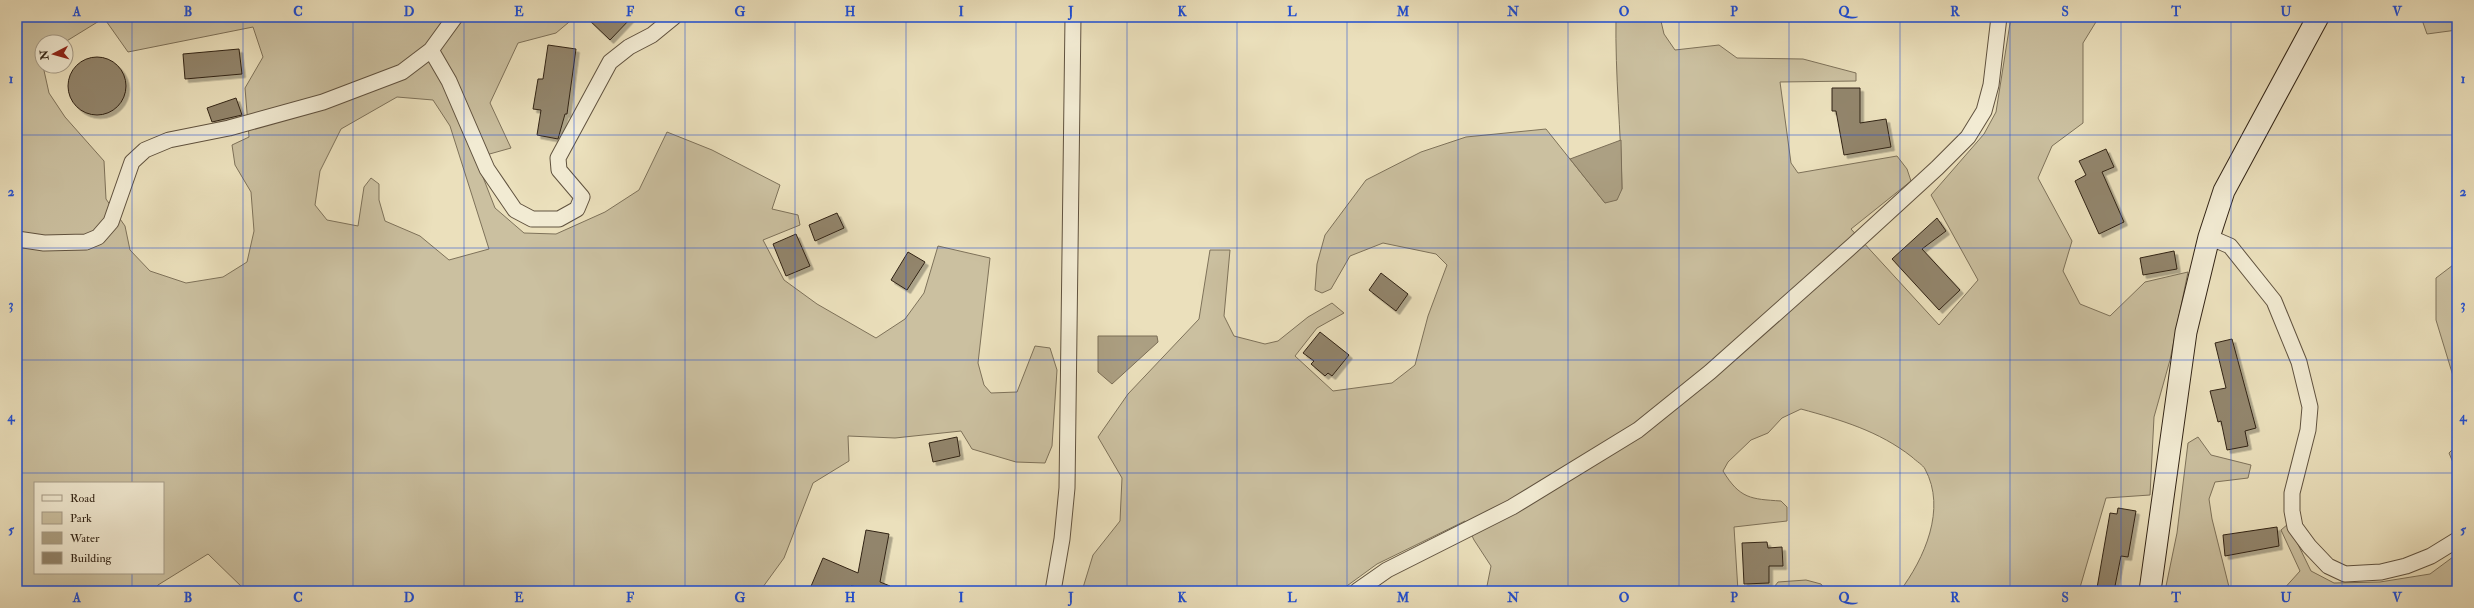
<svg xmlns="http://www.w3.org/2000/svg" width="2474" height="608" viewBox="0 0 2474 608" font-family="'IM FELL Double Pica',serif">
  <style>
    .green { fill: #cbc0a0; stroke: #7e725a; fill-rule: evenodd }
    .water { fill: #aca083; stroke: #7b6e57 }
    .building { fill: #92856c; stroke: #312315; filter: url(#shadow) }
    .lines { fill: none; stroke-linecap: round; stroke-linejoin: round }
    .street-casing { stroke: #60523f; stroke-width: 17 }
    .secondary-casing { stroke: #312315; stroke-width: 23 }
    .street { stroke: #f2ebd3; stroke-width: 15 }
    .secondary { stroke: #f2ebd3; stroke-width: 21 }
    .grid { fill: none; stroke: #1d4ed8; stroke-width: 1; stroke-opacity: 0.55 }
    .neatline { fill: none; stroke: #1d4ed8; stroke-width: 1.5 }
    .grid-label { font-size: 13px; text-anchor: middle; font-weight: bold; fill: #1d4ed8 }
  </style>
  <defs>
    <filter id="shadow"><feDropShadow dx="3.5" dy="3.5" stdDeviation="0" flood-color="#0004"/></filter>
  </defs>
  <rect width="100%" height="100%" fill="#ebe0bc"/>
  <filter id="stains"><feTurbulence type="fractalNoise" baseFrequency=".005" numOctaves="4"/><feColorMatrix values="0 0 0 0 .2 0 0 0 0 .09 0 0 0 0 .02 0 0 0 .5 -.17"/></filter>
  <radialGradient id="worn" r=".72"><stop offset=".6" stop-color="#630" stop-opacity="0"/><stop offset="1" stop-color="#630" stop-opacity=".3"/></radialGradient>
  <path class="green" d="M17 17H575L556 33 518 43 490 103 511 148 486 155 481 172 495 208 524 233 556 234 605 212 639 190 667 132 712 150 780 185 772 209 798 215 800 225 763 240 784 280 817 304 876 338 905 319 924 293 938 246 990 258 978 363 984 385 991 393 1017 392 1035 346 1050 348 1057 370 1052 446 1045 463 1016 462 972 449 961 431 895 438 848 436 849 461 813 483 784 558 760 591H246L208 554 158 585 154 591H17ZM104 18 128 52 253 27 263 57 245 88 249 137 232 145 235 165 251 192 254 231 247 262 223 277 186 283 150 271 130 250 125 226 106 199 104 161 65 117 49 93 41 57 42 42H65ZM397 97 433 100 450 126 489 249 449 260 420 236 385 221 379 200V184L371 178 364 187 358 226 327 220 315 205 320 171 341 129ZM35 483H163V573H35Z
    M1616 17H1660L1664 34 1675 50 1719 45 1737 58 1803 59 1856 73V81L1780 82 1791 163 1798 173 1897 156 1907 169 1911 181 1851 229 1939 325 1978 280 1931 195 1984 134 1996 112 2011 17H2099L2083 43V123L2052 146 2038 178 2072 241 2063 271 2080 304 2110 316 2145 282 2188 272 2170 360 2154 417 2150 495 2106 498 2079 591H1900C1924 559 1947 509 1925 469 1923 465 1916 461 1912 457 1879 431 1841 420 1801 409L1782 418 1768 433 1751 440 1728 462 1723 471C1740 499 1751 499 1781 501L1787 507V521L1734 527 1738 591H1486L1491 566 1474 540 1465 521 1377 564 1340 591H1082L1093 555 1120 521 1122 478 1098 437 1128 394 1199 319 1210 250H1230L1224 316 1234 336 1265 344 1278 341 1308 317 1332 303 1344 313 1317 328 1295 356 1333 391 1392 383 1415 365 1428 316 1447 265 1436 254 1383 243 1350 256 1331 289 1322 293 1315 290 1317 264 1325 235 1366 180 1421 152 1466 137 1546 129 1605 203 1622 189C1621 132 1615 75 1616 17Z
    M2421 17H2457V30L2427 34Z
    M2457 262V389L2436 320V278Z
    M2198 437 2211 455 2251 465 2248 478 2215 482 2209 499 2212 519 2230 591H2165L2177 533 2188 443Z
    M2457 445V472L2449 453Z
    M2288 524 2311 571 2334 583 2380 582 2430 574 2457 554V591H2282L2300 571 2281 530Z
    M1806 580 1821 584 1826 591H1771L1778 582Z"/>
  <path class="water" d="M1621 140 1622 189 1617 200 1605 203 1570 159Z
    M1098 336H1157L1158 342 1112 384 1098 372Z"/>
  <path class="building" d="M586 17H632L610 40Z
    M548 45 576 49 567 114H565L558 139 537 135 541 110 533 109 538 79H543Z
    M239 49 242 74 185 79 183 54Z
    M68 86a29 29 0 1 1 58 0a29 29 0 1 1-58 0Z
    M1832 88H1860V123L1886 119 1891 147 1844 155 1836 111H1832Z
    M236 98 242 115 212 122 207 108Z
    M2106 149 2114 167 2102 172 2124 222 2099 234 2075 181 2086 175 2079 161Z
    M837 213 844 228 815 241 809 225Z
    M1937 218 1946 231 1922 249 1960 290 1939 310 1892 259Z
    M796 234 810 266 786 276 773 244Z
    M2174 251 2177 269 2143 275 2140 258Z
    M908 252 925 262 907 290 891 280Z
    M1381 273 1408 294 1396 311 1369 290Z
    M1320 332 1349 355 1332 376 1328 373 1325 376 1311 364 1314 361 1303 353Z
    M2232 339 2256 428 2245 431 2248 446 2227 450 2221 421 2218 422 2210 391 2226 388 2215 343Z
    M957 437 960 456 933 462 929 443Z
    M2118 508 2136 511 2128 557 2121 556 2114 591H2111L2097 588 2110 513 2117 514Z
    M2277 527 2279 546 2225 556 2223 535Z
    M866 530 889 534 880 582 890 586 889 591 851 586 849 591H809L823 558 858 573Z
    M1767 542 1768 548 1782 547 1783 566H1769V583L1744 584 1742 543Z"/>
  <g class="lines">
    <g class="street-casing">
      <path id="street" d="M431 50 449 81 487 169 515 210 532 219H559L577 209 582 197 559 170 558 158 610 62 629 47 652 35 674 17
        M2209 237 2230 246 2274 301 2299 362 2310 407 2308 430 2292 493V511L2295 527 2309 546 2328 566 2345 574 2381 572 2406 566 2431 556 2457 540
        M17 239 44 243 86 242 98 237 111 222 132 162 145 150 169 140 229 128 323 102 402 72 431 50 455 17
        M1053 591 1062 539 1067 488 1073 17
        M1357 591 1387 570 1512 507 1638 430 1710 372 1853 245 1937 168 1968 137 1984 111 1991 85 1999 17"/>
    </g>
    <g class="secondary-casing">
      <path id="secondary" d="M2150 591 2186 332 2209 237 2224 191 2318 17"/>
    </g>
    <use href="#street" class="street"/>
    <use href="#secondary" class="secondary"/>
  </g>
  <path class="grid" d="M132 17V483M243 17V591M353 17V591M464 17V591M574 17V591M685 17V591M795 17V591M906 17V591M1016 17V591M1127 17V591M1237 17V591M1347 17V591M1458 17V591M1568 17V591M1679 17V591M1789 17V591M1900 17V591M2010 17V591M2121 17V591M2231 17V591M2342 17V591M17 135H2457M17 248H2457M17 360H2457M17 473H2457M132 573V591"/>
  <rect width="2474" height="608" fill="none" stroke="#ebe0bc" stroke-width="44"/>
  <rect x="34" y="482" width="130" height="92" fill="#f2ebd3" stroke="#a59b87"/>
  <rect x="42" y="495" width="20" height="6" fill="#f2ebd3" stroke="#a59b87"/>
  <text x="70" y="502" font-size="12" fill="#312315">Road</text>
  <rect x="42" y="512" width="20" height="12" fill="#cbc0a0" stroke="#a59b87"/>
  <text x="70" y="522" font-size="12" fill="#312315">Park</text>
  <rect x="42" y="532" width="20" height="12" fill="#aca083" stroke="#a59b87"/>
  <text x="70" y="542" font-size="12" fill="#312315">Water</text>
  <rect x="42" y="552" width="20" height="12" fill="#92856c" stroke="#a59b87"/>
  <text x="70" y="562" font-size="12" fill="#312315">Building</text>
  <g transform="translate(54 54) rotate(264)"><circle r="19" fill="#f2ebd3" stroke="#a59b87"/>
  <path d="M0-3L7 15L0 10L-7 15Z" fill="#8f2418"/>
  <text y="-6" font-size="11" font-weight="bold" text-anchor="middle" fill="#312315">N</text>
  </g>
  <rect x="22" y="22" width="2430" height="564" class="neatline"/>
  <g class="grid-label">
    <text x="77" y="16">A</text>
    <text x="188" y="16">B</text>
    <text x="298" y="16">C</text>
    <text x="409" y="16">D</text>
    <text x="519" y="16">E</text>
    <text x="630" y="16">F</text>
    <text x="740" y="16">G</text>
    <text x="850" y="16">H</text>
    <text x="961" y="16">I</text>
    <text x="1071" y="16">J</text>
    <text x="1182" y="16">K</text>
    <text x="1292" y="16">L</text>
    <text x="1403" y="16">M</text>
    <text x="1513" y="16">N</text>
    <text x="1624" y="16">O</text>
    <text x="1734" y="16">P</text>
    <text x="1844" y="16">Q</text>
    <text x="1955" y="16">R</text>
    <text x="2065" y="16">S</text>
    <text x="2176" y="16">T</text>
    <text x="2286" y="16">U</text>
    <text x="2397" y="16">V</text>
    <text x="11" y="83">1</text>
    <text x="2463" y="83">1</text>
    <text x="11" y="196">2</text>
    <text x="2463" y="196">2</text>
    <text x="11" y="309">3</text>
    <text x="2463" y="309">3</text>
    <text x="11" y="421">4</text>
    <text x="2463" y="421">4</text>
    <text x="11" y="534">5</text>
    <text x="2463" y="534">5</text>
    <text x="77" y="602">A</text>
    <text x="188" y="602">B</text>
    <text x="298" y="602">C</text>
    <text x="409" y="602">D</text>
    <text x="519" y="602">E</text>
    <text x="630" y="602">F</text>
    <text x="740" y="602">G</text>
    <text x="850" y="602">H</text>
    <text x="961" y="602">I</text>
    <text x="1071" y="602">J</text>
    <text x="1182" y="602">K</text>
    <text x="1292" y="602">L</text>
    <text x="1403" y="602">M</text>
    <text x="1513" y="602">N</text>
    <text x="1624" y="602">O</text>
    <text x="1734" y="602">P</text>
    <text x="1844" y="602">Q</text>
    <text x="1955" y="602">R</text>
    <text x="2065" y="602">S</text>
    <text x="2176" y="602">T</text>
    <text x="2286" y="602">U</text>
    <text x="2397" y="602">V</text>
  </g>
  <rect width="100%" height="100%" filter="url(#stains)"/>
  <rect width="100%" height="100%" fill="url(#worn)"/>
</svg>
